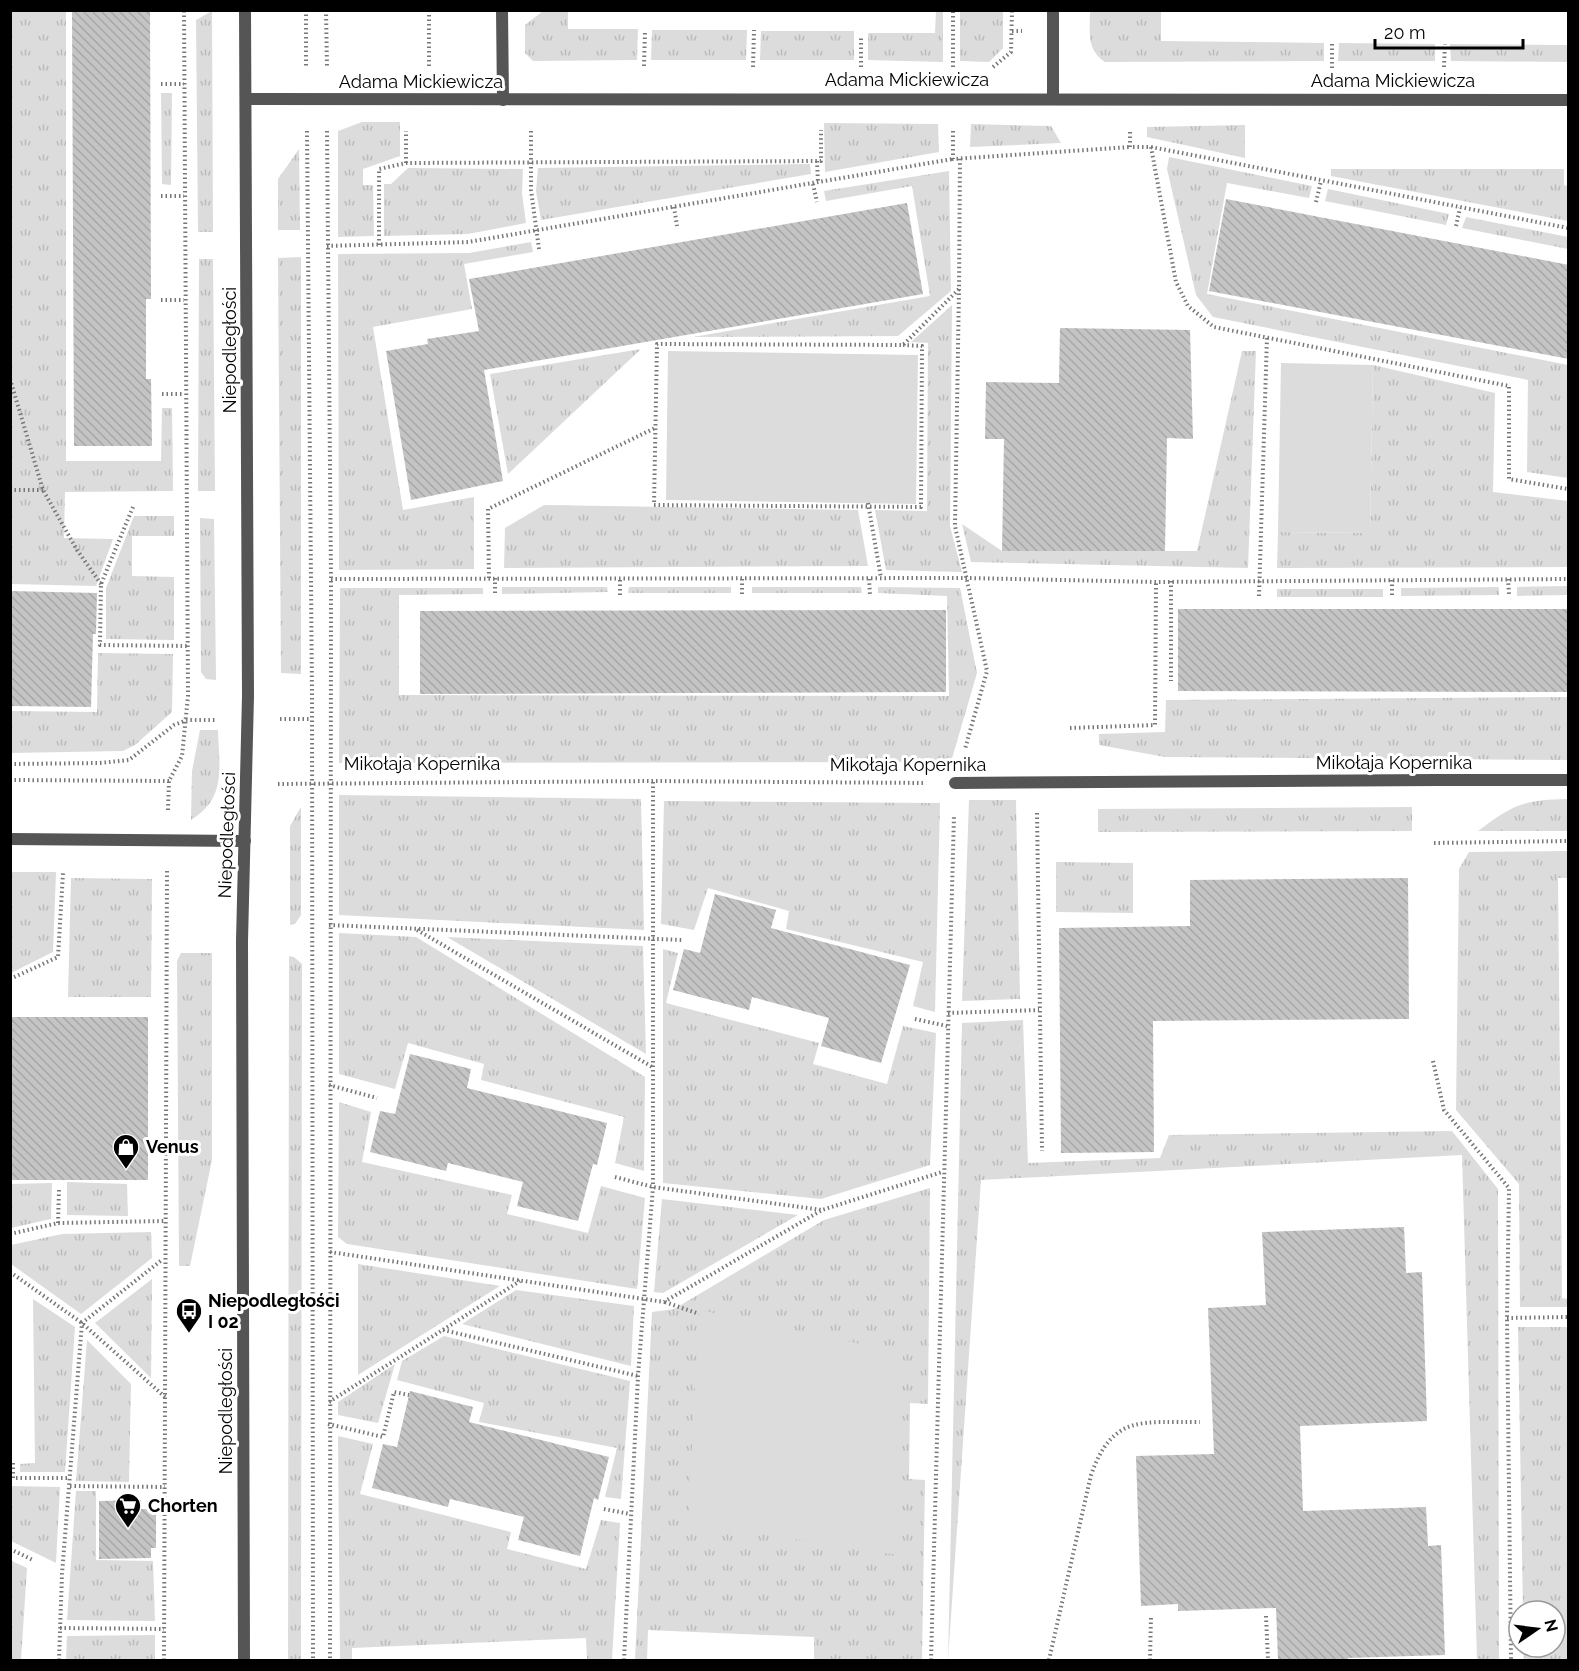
<svg xmlns="http://www.w3.org/2000/svg" width="1579" height="1671" viewBox="0 0 1579 1671" font-family="Raleway,sans-serif">
  <style>
    .grass { fill: url(#grass-tufts) }
    .park { fill: #dcdcdc }
    .building { fill: url(#building-back-hatch) }
    .lines { fill: none; stroke-linecap: round; stroke-linejoin: round }
    .path { stroke: #777; stroke-width: 4; stroke-dasharray: 1.5 3; stroke-linecap: butt }
    .lane { stroke: #555; stroke-width: 12 }
    .street { stroke: #555; stroke-width: 12 }
    .labels { text-anchor: middle; stroke-width: 6; stroke-linejoin: round; paint-order: stroke }
    .street-label { font-size: 18px; fill: #000; stroke: #fff }
    .poi-label { font-size: 18px; font-weight: bold; fill: #000; stroke: #fff; text-anchor: start }
  </style>
  <defs>
    <pattern id="grass-tufts" width="24" height="20" patternUnits="userSpaceOnUse" patternTransform="scale(1.5)"><rect width="24" height="20" fill="#dcdcdc"/><path d="M3 7l-1-3M5 7V3M7 7l1-3M15 17l-1-3M17 17v-4M19 17l1-3" fill="none" stroke="#bbb"/></pattern>
    <pattern id="building-back-hatch" width="6" height="6" patternUnits="userSpaceOnUse" patternTransform="scale(1.5)"><rect width="6" height="6" fill="#c4c4c4"/><path d="M-1 5l2 2M0 0l6 6M5-1l2 2" fill="none" stroke="#a7a7a7"/></pattern>
  </defs>
  <rect width="100%" height="100%" fill="#fff"/>
  <path class="grass" d="M11 10 66 11V461H161L162 408H172L173 491 65 492 64 538 113 539 96 586 11 584Z
    M568 10V29H638L637 60 533 61 525 53V25L543 11Z
    M212 11 213 232H198L196 20Z
    M936 11H943V62L868 60V33H935Z
    M960 11H1003V48L989 62 960 61Z
    M1090 11H1161V41L1324 43V61L1105 62C1086 50 1090 32 1090 11Z
    M652 30H747L746 60H651Z
    M761 31H854V60H760Z
    M1339 43 1435 44V61H1338Z
    M1450 44 1568 45V62L1451 61Z
    M161 93H172L171 185 162 184Z
    M362 122H400V156L363 169V185H373L374 236 338 237V131Z
    M824 123 938 124 939 152 825 172Z
    M971 124 1051 126 1061 143 970 147Z
    M1245 125V158L1147 137V127Z
    M299 149 300 230H278V179Z
    M1169 157 1312 186 1309 198 1227 183 1207 294 1568 365V478L1527 472 1528 380 1213 317 1196 295 1167 169Z
    M810 164 811 174 541 220 536 191 538 168Z
    M408 168 523 169 522 193 526 223 468 234 384 236V184H391Z
    M1331 169H1564V185L1568 186V221L1331 176Z
    M949 171 951 291 898 336 693 337 930 296 912 186 826 201 824 191Z
    M1328 189 1449 214 1446 225 1325 201Z
    M1466 217 1568 237V249L1462 228Z
    M531 242 533 252 464 264 472 309 373 327 403 510 474 497V569L339 570 338 254 469 253Z
    M301 257V674L281 673 278 258Z
    M199 259H213L215 491H198Z
    M952 305 950 526 962 572 886 570 875 510 927 511 928 343 911 342Z
    M641 349 508 474 490 374Z
    M1242 351H1256L1248 568 971 562 962 524 1002 551H1197Z
    M1373 365 1495 393 1493 492 1568 501V567L1277 568 1278 532 1370 533Z
    M544 505 858 510 868 566 504 568 505 528Z
    M134 516H174V536H132V576L174 577V640L106 639V588Z
    M200 518 214 519 216 680 206 679 201 672Z
    M1568 586V595L1517 596V587Z
    M502 587H607L608 592 502 594Z
    M629 587H731V593H628Z
    M752 587H861L862 593H752Z
    M878 587 960 588 977 673 951 762 339 763 340 588H483V594L399 595V695L949 696 947 596 878 593Z
    M1499 587V595L1401 596V588Z
    M1277 589H1383V597H1277Z
    M98 653 173 654 172 712 135 745 123 751 11 753V711L97 712Z
    M1568 697V760L1165 757 1099 745V734L1165 732 1166 700Z
    M200 730H218C219 768 227 798 191 820L192 771Z
    M339 795 641 799 644 930 339 915Z
    M1568 799V831H1478C1514 804 1523 800 1568 799Z
    M969 800H1016L1020 999 962 1001Z
    M664 801 940 803 935 1012 913 1006 923 962 786 929 789 911 708 888 694 930 661 924Z
    M301 807V915L295 924 290 925V826Z
    M1412 807V831L1098 832V809Z
    M1568 851V878H1558L1562 1298 1568 1299V1307H1520L1519 1184 1456 1110 1459 869 1469 852Z
    M1056 862 1133 863V913L1056 912Z
    M11 872H56L53 952 11 973Z
    M71 878 152 879 151 997H68Z
    M339 933 416 937 645 1077 644 1171 615 1163 624 1117 481 1080 484 1064 408 1043 395 1089 339 1074Z
    M447 937 643 946 646 1054Z
    M663 949 678 953 666 1003 819 1043 813 1064 887 1084 903 1026 936 1033 930 1165 821 1199 663 1183Z
    M181 953H212V1160L190 1266H179L177 961Z
    M289 956 294 957 302 964 301 1660H288Z
    M1023 1020 1028 1163 1160 1158 1169 1135 1452 1131 1498 1189 1499 1660H1477L1462 1155 981 1180 948 1660 962 1023Z
    M339 1102 371 1112 362 1162 512 1195 507 1214 588 1233 601 1186 645 1198 637 1289 347 1244 338 1237Z
    M67 1182 127 1184 128 1216 67 1215Z
    M52 1183 51 1219 11 1228V1184Z
    M930 1188 928 1404 910 1403 909 1479 925 1480 922 1660H814V1637L648 1630 647 1660H635L652 1312 674 1309 824 1220Z
    M662 1199 798 1215 663 1293 654 1292Z
    M151 1232 152 1258 81 1314 11 1264V1245L62 1234Z
    M358 1264 500 1286 358 1375Z
    M152 1279 151 1378 95 1323Z
    M516 1290 634 1306 631 1366 462 1324Z
    M33 1299 75 1327 65 1472H20V1464L35 1463Z
    M1518 1327H1568V1660H1524L1523 1647H1555V1611H1523Z
    M444 1336 630 1381 621 1499 605 1497 617 1448 479 1422 484 1403 397 1380 402 1361Z
    M87 1340 131 1384 129 1482 76 1481Z
    M395 1364 378 1423 338 1415V1402Z
    M338 1436 373 1444 360 1494 511 1532 507 1549 586 1569 601 1520 620 1523 612 1660H587L586 1638 352 1648V1660H340Z
    M11 1486 60 1487 56 1563 11 1541Z
    M76 1491H96V1560L153 1561 155 1621 67 1620Z
    M10 1560 27 1568 21 1660H11Z
    M155 1635V1660H66L67 1636Z"/>
  <path class="park" d="M668 351 918 355 916 504 666 500Z
    M1281 363 1373 365 1370 533 1278 532Z
    M699 1310 903 1353 899 1555 688 1523Z"/>
  <path class="building" d="M72 10H150L151 299H146V379H151L152 446H74Z
    M1226 199 1569 265V359L1209 291Z
    M907 203 923 294 484 370 503 481 411 500 386 351 428 344 427 339 479 331 469 279Z
    M1060 328 1190 330 1193 439 1167 438 1165 551H1002L1004 439H985L986 382 1059 383Z
    M10 591 97 593 96 634H93L91 707 10 706Z
    M1178 609H1569V692L1178 691Z
    M946 610V692L420 694V611Z
    M1408 878 1409 1019 1153 1021 1154 1152 1061 1153 1059 928 1190 926V880Z
    M715 894 776 910 771 928 910 965 881 1063 821 1046 829 1018 752 997 749 1010 673 990 684 949 700 953Z
    M10 1017H148V1180H10Z
    M410 1054 471 1069 467 1088 607 1123 597 1165 593 1164 578 1221 517 1206 523 1182 448 1163 446 1171 370 1152 380 1111 395 1114Z
    M1404 1227 1406 1273 1422 1272 1427 1421 1300 1426 1303 1511 1426 1507 1428 1546 1441 1545 1445 1655 1348 1658V1660H1278L1276 1608 1178 1611V1604L1141 1606 1136 1456 1214 1454 1208 1308 1266 1305 1262 1232Z
    M410 1391 473 1407 469 1422 609 1457 598 1500 594 1498 580 1556 518 1540 524 1517 450 1499 448 1507 372 1488 383 1444 397 1447Z
    M141 1500 140 1509H156V1548H151V1558L99 1559V1501Z"/>
  <g class="lines">
    <path class="path" d="M306 10V67
      M326 10 327 67
      M1012 31H1022
      M429 66V10
      M644 66 645 31
      M753 67 754 30
      M861 67V37
      M953 67V10
      M993 67 1011 52 1012 10
      M1444 67 1445 44
      M1332 68V42
      M161 84H184
      M307 131 312 695 313 1660
      M327 131 331 579 330 1660
      M531 131V190L539 249
      M953 131V159L1130 147
      M1130 132V147H1151L1568 228
      M1151 147 1176 282 1188 306 1214 327 1509 386V479L1568 489
      M817 161 818 183
      M406 163V131
      M813 184 817 202
      M161 196H184
      M1316 202 1321 181
      M674 207 677 226
      M1456 226 1460 208
      M379 245V169L406 163 821 161V130
      M327 246 468 242 953 159
      M959 289 955 526 987 671 965 749
      M161 300H184
      M903 345 922 346 921 507 654 505 657 344 903 345 959 289 960 158
      M10 379 43 490 77 550 101 584
      M162 394H184
      M10 490H43
      M868 503 881 578
      M133 507 101 584 100 645 187 646
      M489 578 488 509 655 428
      M495 578V595
      M331 579 967 578 1156 582 1568 579
      M869 579 870 595
      M1508 579 1509 594
      M1392 580V597
      M1171 581V681
      M742 594V578
      M620 595V578
      M1259 596 1267 337
      M280 719H311
      M1070 728 1155 725 1156 582
      M10 764 100 763 129 760 174 725 187 720H215
      M10 780 169 781
      M278 784 653 781 925 783
      M168 810 169 781 182 756 188 696 184 10
      M1037 813 1042 1151
      M1434 843 1568 841
      M329 925 682 940
      M417 930 654 1068
      M10 979 58 957 63 873
      M948 1013 1039 1010
      M915 1019 947 1026
      M1433 1061 1444 1110 1509 1188 1507 1318 1511 1660
      M329 1085 377 1098
      M615 1177 653 1187 822 1210
      M58 1223 59 1190
      M10 1234 58 1223 164 1221
      M330 1252 664 1302 822 1210 942 1172
      M10 1272 82 1323 165 1397
      M665 1302 699 1314
      M1507 1318 1568 1317
      M443 1330 638 1376
      M329 1402 520 1281
      M328 1424 383 1437 394 1392 409 1395
      M13 1463V1478H70
      M70 1486 165 1487
      M604 1509 630 1514
      M10 1549 33 1560
      M1266 1616 1268 1660
      M60 1628 164 1629
      M59 1660 62 1574 82 1323 163 1259
      M164 1660 167 871
      M624 1660 638 1376 653 1187V781
      M931 1660 954 816
      M1049 1660 1091 1475C1113 1413 1143 1423 1200 1422
      M1150 1660 1151 1616"/>
    <path class="lane" d="M502 10 503 100
      M1053 98V10
      M955 783 1436 780
      M10 839 245 841"/>
    <path class="street" d="M246 99 1568 100
      M1436 780H1568
      M244 1660 242 941 248 696 245 10"/>
  </g>
  <defs>
    <g id="shop-pin" transform="scale(1.35)"><path d="M0 17L-7.5 6A9.5 9.5 0 1 1 7.5 6Z" fill="#000" stroke="#fff"/><path d="M-5-2.5h2.3a2.7 3.5 0 0 1 5.4 0H5L5.5 6h-11ZM-1.5-2.5h3a1.5 2.3 0 0 0-3 0Z" fill="#fff"/></g>
    <g id="bus-pin" transform="scale(1.35)"><path d="M0 17L-7.5 6A9.5 9.5 0 1 1 7.5 6Z" fill="#000" stroke="#fff"/><path d="M-5-6H5V4H4V6H2V4H-2V6H-4V4H-5ZM-3.5-4V0h7V-4ZM-3.5 1.2v1.5H-2V1.2ZM2 1.2v1.5H3.5V1.2Z" fill="#fff"/></g>
    <g id="supermarket-pin" transform="scale(1.35)"><path d="M0 17L-7.5 6A9.5 9.5 0 1 1 7.5 6Z" fill="#000" stroke="#fff"/><path d="M-6-5.5h2.5l.6 2H6L4.5 2H-2.5L-4.4-4H-6ZM-1.5 3.2a1.3 1.3 0 1 0 .1 0ZM3 3.2a1.3 1.3 0 1 0 .1 0Z" fill="#fff"/></g>
  </defs>
  <g fill-rule="evenodd">
    <use href="#shop-pin" x="126" y="1147"/>
    <use href="#bus-pin" x="189" y="1311"/>
    <use href="#supermarket-pin" x="128" y="1506"/>
  </g>
  <g class="labels">
    <g class="street-label">
      <text x="907" y="86">Adama Mickiewicza</text>
      <text x="1393" y="87">Adama Mickiewicza</text>
      <text x="421" y="88">Adama Mickiewicza</text>
      <text transform="translate(230 350) rotate(-90)" y="6">Niepodległości</text>
      <text x="1394" y="769">Mikołaja Kopernika</text>
      <text x="422" y="770">Mikołaja Kopernika</text>
      <text x="908" y="771">Mikołaja Kopernika</text>
      <text transform="translate(227 835) rotate(-88)" y="6">Niepodległości</text>
      <text transform="translate(226 1411) rotate(-90)" y="6">Niepodległości</text>
    </g>
    <g class="poi-label">
      <text x="146" y="1153">Venus</text>
      <text x="208" y="1307">Niepodległości<tspan x="208" dy="21">I 02</tspan></text>
      <text x="148" y="1512">Chorten</text>
    </g>
  </g>
  <rect width="1579" height="1671" fill="none" stroke="#000000" stroke-width="24"/>
  <g transform="translate(1537 1629) rotate(76)"><circle r="28" fill="#ffffff" stroke="#999999" stroke-width="1.5"/>
  <path d="M0-4.5L10 22L0 15L-10 22Z" fill="#000000"/>
  <text y="-9" font-size="16" font-weight="bold" text-anchor="middle" fill="#000000">N</text>
  </g>
  <path d="M1375 39v9h148v-9" fill="none" stroke="#000000" stroke-width="3"/>
  <text x="1384" y="39" font-size="18" fill="#000000" stroke="#ffffff" stroke-width="4.5" paint-order="stroke">20 m</text>
</svg>
